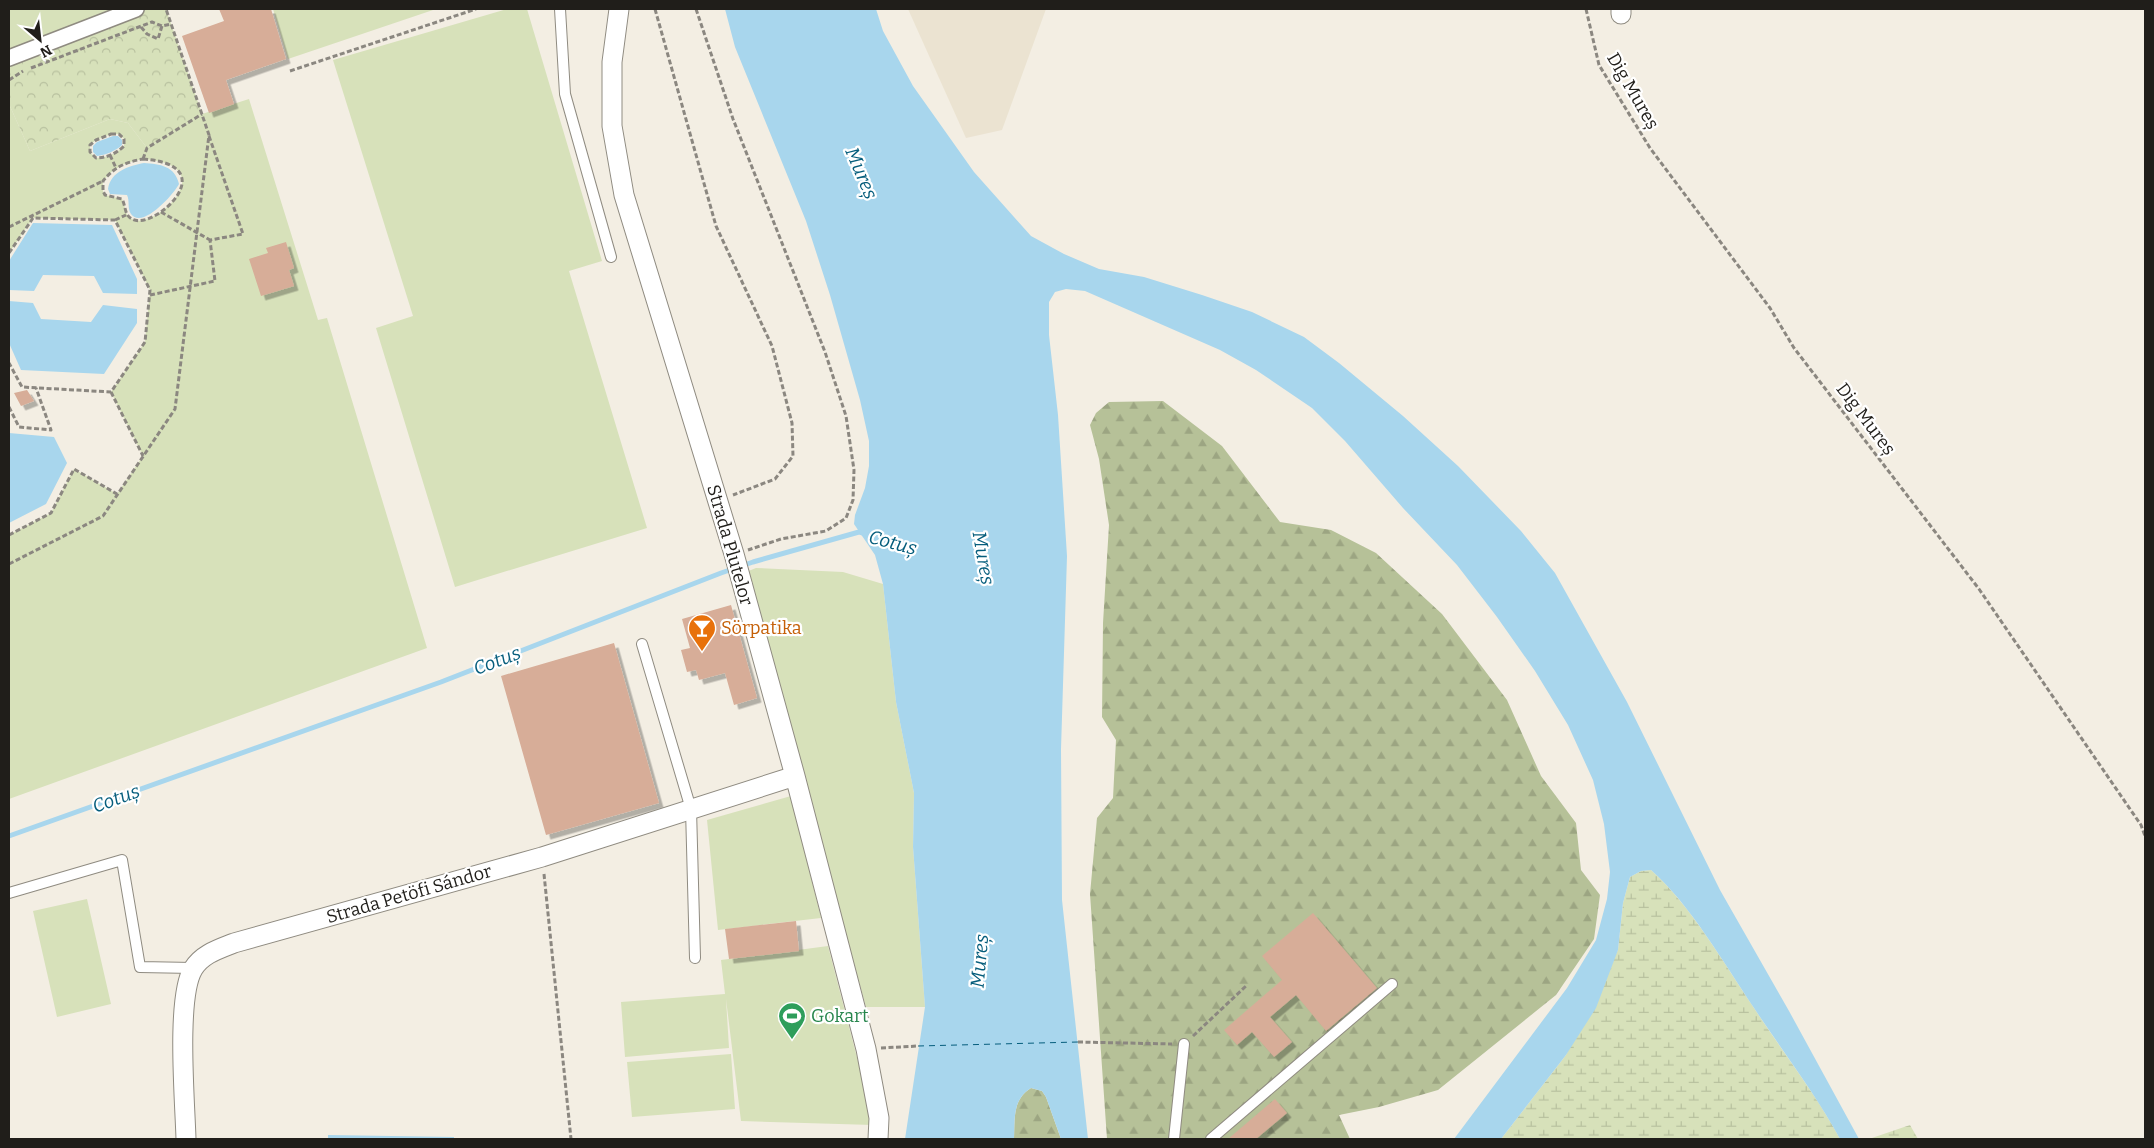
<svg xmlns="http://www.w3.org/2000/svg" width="2154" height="1148" viewBox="0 0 2154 1148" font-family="Bitter,serif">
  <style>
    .built { fill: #ebe3d1 }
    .grass { fill: #d7e1ba; fill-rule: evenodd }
    .forest { fill: url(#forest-firs) }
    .wetland { fill: url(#wetland-marsh) }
    .park { fill: url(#park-crowns) }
    .water { fill: #a8d6ed }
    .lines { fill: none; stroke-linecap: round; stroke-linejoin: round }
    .stream { stroke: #a8d6ed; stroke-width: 5 }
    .ferry { stroke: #055d7c; stroke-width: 1; stroke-dasharray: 6 5; stroke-linecap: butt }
    .building { fill: #d7ad98; filter: url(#shadow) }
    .service-casing { stroke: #8f8b81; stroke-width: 12 }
    .pedestrian-casing { stroke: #8f8b81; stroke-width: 18 }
    .minor-casing { stroke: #8f8b81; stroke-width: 21 }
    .path { stroke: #8b8780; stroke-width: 3; stroke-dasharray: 5 2.5; stroke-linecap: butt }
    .service { stroke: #fff; stroke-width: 10 }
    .pedestrian { stroke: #fff; stroke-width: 15 }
    .minor { stroke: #fff; stroke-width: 19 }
    .labels { text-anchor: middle; stroke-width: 4.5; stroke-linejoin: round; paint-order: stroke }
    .street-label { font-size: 18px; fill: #201e1a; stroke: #fff }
    .food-label { font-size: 18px; fill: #c56008; stroke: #fff; text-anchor: start }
    .leisure-label { font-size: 18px; fill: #27864d; stroke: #fff; text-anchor: start }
    .water-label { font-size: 19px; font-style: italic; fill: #055d7c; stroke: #fff }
  </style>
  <defs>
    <pattern id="forest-firs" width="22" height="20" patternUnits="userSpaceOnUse" patternTransform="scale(1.25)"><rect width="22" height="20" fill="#b6c198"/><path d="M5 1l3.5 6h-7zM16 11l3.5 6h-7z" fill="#9ca582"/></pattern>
    <pattern id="wetland-marsh" width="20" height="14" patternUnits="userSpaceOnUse" patternTransform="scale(1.25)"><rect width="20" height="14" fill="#d7e1ba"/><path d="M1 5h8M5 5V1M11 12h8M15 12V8" fill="none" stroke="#b8c19f"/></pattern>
    <pattern id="park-crowns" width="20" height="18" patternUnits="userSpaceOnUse" patternTransform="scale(1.25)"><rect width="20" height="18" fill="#d7e1ba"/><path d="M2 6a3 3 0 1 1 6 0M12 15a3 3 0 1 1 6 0" fill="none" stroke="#b8c19f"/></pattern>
    <filter id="shadow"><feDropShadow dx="4.5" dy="4.5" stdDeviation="0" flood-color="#0004"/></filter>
  </defs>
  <rect width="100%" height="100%" fill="#f3eee3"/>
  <path class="built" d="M908 9H1046L1002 130 966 138Z"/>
  <path class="grass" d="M9 9H136L9 58Z
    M273 9H436L288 59Z
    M507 9H527L602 261 569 271 647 528 455 587 376 328 413 316 333 60Z
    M249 99 318 320 327 318 427 648 9 799V535L51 513 74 469 117 494 143 456 111 392 145 342 150 290 115 220 33 218 9 253V104L30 151 110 119 128 123 147 148 202 114ZM111 134H119L124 139V146C116 154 106 158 96 158L90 152V145L96 140ZM143 159C227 165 153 232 132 219 124 215 126 206 122 199L105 195 103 191V181C114 167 126 162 143 159Z
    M756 568 843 572 883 584 896 702 914 793 913 847 925 1007H866L746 572Z
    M791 796 821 918 718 930 707 820Z
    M87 899 111 1004 57 1017 33 911Z
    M828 946 873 1119V1125L741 1121 726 999 729 1048 625 1057 621 1002 725 994 721 960Z
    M731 1054 735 1109 632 1117 627 1062Z"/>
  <path class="forest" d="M1163 401 1222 446 1280 522 1331 530 1376 553 1442 614 1507 700 1541 776 1576 823 1581 870 1600 895 1594 939 1556 995 1438 1090 1379 1107 1339 1115 1350 1139H1107L1090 894 1097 818 1113 798 1116 740 1102 717 1103 623 1109 525 1099 459 1090 425 1096 413 1109 402Z
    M1031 1088 1042 1091 1046 1097 1061 1139H1014C1015 1119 1012 1100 1031 1088Z"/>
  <path class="wetland" d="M1651 870C1693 908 1724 964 1756 1011 1784 1054 1816 1094 1840 1139H1501L1566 1055 1618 950 1623 903 1630 877 1641 871Z
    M1910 1125 1918 1139H1869Z"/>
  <path class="park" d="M136 9H166L202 114 147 148 128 123 110 119 30 151 9 104V58Z"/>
  <path class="water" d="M725 9H876L883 31 913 86 974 172 1031 236 1064 254 1099 269 1144 277 1202 295 1252 312 1304 337 1339 363 1403 416 1458 466 1521 531 1555 573 1627 702 1720 890 1789 1011 1859 1139H1840C1815 1093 1783 1052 1754 1008 1725 965 1690 904 1651 870L1641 871 1630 877 1623 903 1618 950 1596 1008 1566 1055 1501 1139H1454L1567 988 1596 940 1607 899 1610 872 1604 824 1593 780 1568 725 1535 671 1497 617 1457 565 1403 508 1345 441 1312 408 1256 370 1220 350 1085 291 1066 289 1055 292 1049 302V335L1058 415 1067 556 1061 749 1062 900 1088 1139H1061L1046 1097 1042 1091 1031 1088C1012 1100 1015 1119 1014 1139H905L925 1007 913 847 914 793 896 702 883 584 875 555 854 524 855 515 865 488 869 466V441L860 400 830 295 806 221 735 47Z
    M113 136H118L122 140V145C116 151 105 155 97 156L93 152V146L97 142Z
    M144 163C160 164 175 166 179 184 174 194 142 230 131 214 127 208 130 201 127 195L110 194 108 189C111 171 129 166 144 163Z
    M33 223 112 225 137 279V294L103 293 94 276 43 275 34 291 9 290V261Z
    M9 301 33 303 41 319 91 322 103 305 137 309V323L104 374 21 370 9 343Z
    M9 433 54 437 67 463 46 504 9 523Z
    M328 1135 454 1137V1139H328Z"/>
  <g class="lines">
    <path class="stream" d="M9 836 441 682 721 573 753 562 859 532 865 534"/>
    <path class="ferry" d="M918 1046 1078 1042"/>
  </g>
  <path class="building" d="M219 9H271L286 59 226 80 234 104 209 113 182 36 224 21Z
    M286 242 294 268 289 270 294 286 261 296 249 259 268 253 266 248Z
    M27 390 34 401 21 406 14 393Z
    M731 605 757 698 734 705 725 673 699 680 696 670 687 672 681 650 690 648 682 619Z
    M614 643 659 803 546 835 501 676Z
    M1313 913 1377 988 1326 1031 1296 995 1270 1017 1292 1042 1274 1057 1252 1032 1237 1045 1224 1030 1282 980 1262 956Z
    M796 921 799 951 729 959 725 929Z
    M1275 1099 1287 1113 1256 1139H1228Z"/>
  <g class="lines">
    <g class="service-casing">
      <path id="service" d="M560 9 565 94 611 257
        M642 644 691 809 695 958
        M9 893 122 860 140 967 193 968
        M1174 1139 1184 1044
        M1211 1139 1392 984"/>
    </g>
    <g class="pedestrian-casing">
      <path id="pedestrian" d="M9 58 136 9"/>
    </g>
    <g class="minor-casing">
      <path id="minor" d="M619 9 612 62V126L624 195 734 554 795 776 866 1049 879 1118 878 1139
        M1621 9V14
        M186 1139C185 1102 176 998 193 969 202 954 219 949 234 943L542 857 795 776"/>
    </g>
    <path class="path" d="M655 9 716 226 772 346 792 423 793 456 775 479 733 495
      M696 9 733 119 825 352 846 416 854 470 853 500 846 518 826 531 781 539 748 550
      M1586 9 1599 65 1650 148 1770 308 1794 348 1979 589 2141 825 2145 836
      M141 27 147 34 158 39 162 26
      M31 68 152 22 162 26 171 24
      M290 71 476 9
      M9 80 23 71
      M111 134H119L124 139V146C116 154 106 158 96 158L90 152V145L96 140Z
      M110 155 116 168
      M143 159C227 165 153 232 132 219 124 215 126 206 122 199L105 195 103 191V181C114 167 126 162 143 159Z
      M143 159 147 148 202 114
      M161 212 210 240
      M115 220 126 215
      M9 227 103 181
      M9 253 33 218 115 220 150 290 145 342 111 392 22 387 9 363
      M150 295 215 281 210 240 243 234 209 136
      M111 392 143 456
      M9 407 19 427 51 430 36 388
      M9 535 51 513 74 469 117 494
      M9 564 103 516 175 409 209 135 166 9
      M544 874 571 1139
      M1193 1036 1246 986
      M1078 1042 1172 1044
      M881 1048 918 1046"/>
    <use href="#service" class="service"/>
    <use href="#pedestrian" class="pedestrian"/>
    <use href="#minor" class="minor"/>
  </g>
  <defs>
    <g id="bar-pin" transform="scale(1.4375)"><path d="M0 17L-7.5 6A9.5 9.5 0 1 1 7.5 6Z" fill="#e8710a" stroke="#fff"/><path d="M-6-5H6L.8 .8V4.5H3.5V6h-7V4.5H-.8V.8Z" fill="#fff"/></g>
    <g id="stadium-pin" transform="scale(1.4375)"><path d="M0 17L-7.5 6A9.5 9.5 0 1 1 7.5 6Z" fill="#2e9e5b" stroke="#fff"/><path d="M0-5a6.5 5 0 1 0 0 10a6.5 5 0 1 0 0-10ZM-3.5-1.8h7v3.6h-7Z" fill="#fff"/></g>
  </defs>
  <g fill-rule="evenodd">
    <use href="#bar-pin" x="702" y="628"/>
    <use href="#stadium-pin" x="792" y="1016"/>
  </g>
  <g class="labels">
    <g class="street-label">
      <text transform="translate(1633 91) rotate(60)" y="6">Dig Mureș</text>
      <text transform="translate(1866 419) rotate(53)" y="6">Dig Mureș</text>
      <text transform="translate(730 545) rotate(74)" y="6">Strada Plutelor</text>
      <text transform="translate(409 894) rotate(-16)" y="6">Strada Petöfi Sándor</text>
    </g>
    <g class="food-label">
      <text x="721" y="634">Sörpatika</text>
    </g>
    <g class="leisure-label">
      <text x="811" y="1022">Gokart</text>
    </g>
    <g class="water-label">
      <text transform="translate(862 173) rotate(67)" y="7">Mureș</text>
      <text transform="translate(893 542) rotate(15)" y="7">Cotuș</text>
      <text transform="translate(984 558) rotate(80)" y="7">Mureș</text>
      <text transform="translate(497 660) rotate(-21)" y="7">Cotuș</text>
      <text transform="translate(116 798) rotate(-20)" y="7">Cotuș</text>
      <text transform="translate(979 961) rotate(-85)" y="7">Mureș</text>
    </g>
  </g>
  <rect width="2154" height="1148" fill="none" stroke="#201e1a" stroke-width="20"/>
  <g transform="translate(40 40) rotate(152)" stroke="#ffffff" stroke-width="4" paint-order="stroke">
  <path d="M0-4L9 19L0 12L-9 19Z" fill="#201e1a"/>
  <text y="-8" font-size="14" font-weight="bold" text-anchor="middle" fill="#201e1a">N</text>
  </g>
</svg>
